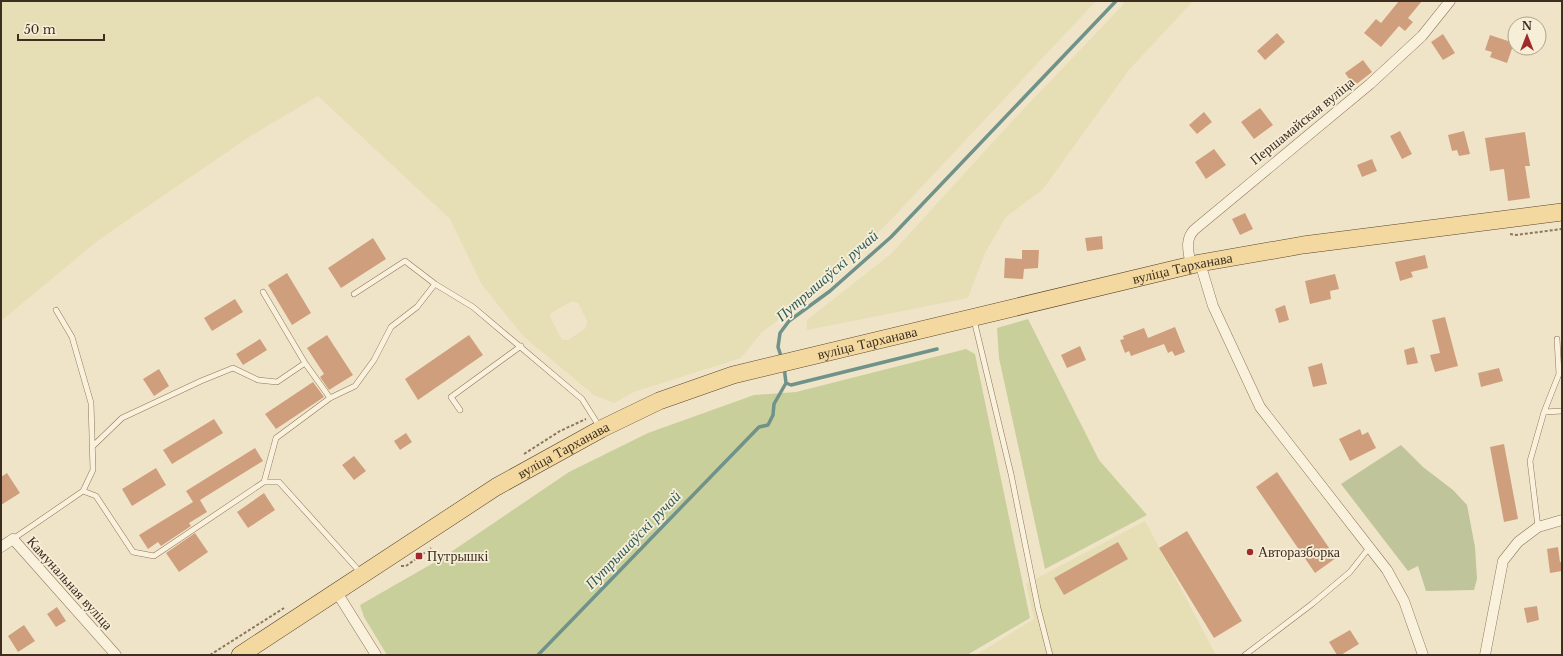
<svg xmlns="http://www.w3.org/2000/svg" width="1563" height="656" viewBox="0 0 1563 656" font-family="'Libre Baskerville',serif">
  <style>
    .farmland { fill: #e6deb5; fill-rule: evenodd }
    .green { fill: #c9cf9b }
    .cemetery { fill: #bfc49a }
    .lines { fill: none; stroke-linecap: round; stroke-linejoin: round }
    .stream { stroke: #6f938a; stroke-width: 3.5 }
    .building { fill: #cf9f7d }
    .service-casing { stroke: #8d765c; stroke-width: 6 }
    .minor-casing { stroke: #8d765c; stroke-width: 11 }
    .primary-casing { stroke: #5b4430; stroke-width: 18 }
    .path { stroke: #8d765c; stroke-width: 2; stroke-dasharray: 3 2; stroke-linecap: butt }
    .service { stroke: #faf1dc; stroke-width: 5 }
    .minor { stroke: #faf1dc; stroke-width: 10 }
    .primary { stroke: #f3d9a0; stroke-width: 17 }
    .poi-dot { fill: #9e2a2b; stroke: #f7eed8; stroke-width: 1.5 }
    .labels { text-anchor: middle; stroke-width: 3.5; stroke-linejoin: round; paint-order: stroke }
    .street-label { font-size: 14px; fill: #3d2e20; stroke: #f7eed8 }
    .poi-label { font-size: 14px; fill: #3d2e20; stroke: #f7eed8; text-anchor: start }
    .water-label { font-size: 15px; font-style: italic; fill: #2f5d5a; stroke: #f7eed8 }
  </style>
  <rect width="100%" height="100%" fill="#f0e4c8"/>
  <path class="farmland" d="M1 1H1096L884 227 806 299 761 333 741 358 634 392 614 403 594 395 523 336 482 285 450 219 318 96 249 137 100 239 1 321ZM572 301 578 303 587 321 586 328 568 340H562L550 317 551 313Z
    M1125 1H1193L1129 70 1043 189 1006 217 985 253 968 298 807 330V320L891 254 1014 119 1121 7Z
    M1145 521 1216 655H976L1034 619 1026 584Z"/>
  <path class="green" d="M1028 319 1099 460 1147 515 1045 569 999 358 997 328Z
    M966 349 975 354 1030 618 967 655H387L364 617 360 605 442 558 569 472 648 433 754 395 796 392Z"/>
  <path class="cemetery" d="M1401 445 1423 467 1453 490 1467 505 1475 547 1477 579 1474 590 1426 591 1418 566 1408 571 1341 484Z"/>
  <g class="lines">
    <path class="stream" d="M782 359 778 347 780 333 789 321 830 291 891 237 1116 1
      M786 383 791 385 937 349
      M538 655 759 427 768 425 773 415 774 404 786 383 784 367"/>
  </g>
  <path class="building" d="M1399 1H1422L1408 18 1413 22 1405 31 1399 26 1381 47 1364 33 1376 19 1381 23Z
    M1277 33 1285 42 1265 60 1257 51Z
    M1443 34 1455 53 1443 60 1431 42Z
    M1490 35 1514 43 1507 63 1490 57 1492 52 1485 50Z
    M1363 60 1372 72 1354 86 1345 73Z
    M1260 108 1273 125 1254 139 1241 122Z
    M1204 112 1212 122 1197 134 1189 125Z
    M1400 131 1412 154 1402 159 1390 136Z
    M1464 131 1470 154 1459 156 1457 150 1452 151 1448 135Z
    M1525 132 1530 166H1525L1530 198 1508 201 1504 169 1490 171 1485 138Z
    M1214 149 1226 165 1206 179 1195 162Z
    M1372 159 1377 171 1362 177 1357 165Z
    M1245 213 1253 229 1240 235 1232 219Z
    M1102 236 1103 249 1087 251 1085 238Z
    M373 238 386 259 341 288 328 268Z
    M1022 250H1039L1038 268 1024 269 1023 279 1004 278 1005 258 1022 259Z
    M1425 255 1428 268 1411 272 1413 277 1400 281 1395 262Z
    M287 273 311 313 292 325 268 285Z
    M1335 274 1339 289 1330 291 1331 299 1310 304 1305 281Z
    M235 299 243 312 212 331 204 318Z
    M1285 305 1289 320 1279 323 1275 309Z
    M1445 317 1458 366 1435 372 1430 355 1440 353 1432 320Z
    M1175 327 1185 352 1175 356 1172 351 1168 353 1164 344 1131 356 1129 351 1125 353 1120 340 1124 339 1123 336 1144 328 1148 338Z
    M327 335 353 375 329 390 320 377 324 374 307 348Z
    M469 335 483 355 418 400 405 379Z
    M260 339 267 350 243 365 236 354Z
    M1080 346 1086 360 1067 368 1061 355Z
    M1414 347 1418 363 1407 365 1404 350Z
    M1322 363 1327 384 1313 387 1308 367Z
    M1499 368 1503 381 1481 387 1478 373Z
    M159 369 169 386 154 396 143 379Z
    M313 382 324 397 276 429 265 414Z
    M214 419 223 433 172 464 163 450Z
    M1360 429 1362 435 1368 432 1376 448 1350 461 1339 439Z
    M406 433 412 442 400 450 394 441Z
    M1504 444 1518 519 1504 522 1490 447Z
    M255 448 263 461 200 500 207 512 189 523 191 526 161 546 158 542 148 549 139 535 193 502 186 491Z
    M354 456 366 471 354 480 342 465Z
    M156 468 166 485 132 506 122 489Z
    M1277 472 1336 558 1315 573 1256 487Z
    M7 473 20 493 1 505V477Z
    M264 493 275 510 248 528 237 512Z
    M1187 531 1242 621 1214 638 1159 548Z
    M195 533 208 552 179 572 166 553Z
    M1118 542 1128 559 1064 595 1054 578Z
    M1558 547 1560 562H1562V571L1550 573 1547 549Z
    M1537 606 1539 620 1527 623 1524 608Z
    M57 607 66 621 56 627 47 614Z
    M24 625 35 641 18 652 8 636Z
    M1350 630 1359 644 1341 655H1337L1329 642Z"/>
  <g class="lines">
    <g class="service-casing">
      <path id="service" d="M263 292 305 363 330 398 355 386 374 360 391 327 417 307 435 284 473 307 582 399 599 426
        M354 294 405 261 435 284
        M56 310 72 337 91 403 93 470 83 491
        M974 320 1011 474 1038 608 1050 655
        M1557 339 1559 374 1544 412 1562 411
        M460 410 451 397 521 346
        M92 447 122 418 201 381 233 368 258 380 277 382 305 363
        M264 482 276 438 330 398
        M1538 527 1530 461 1544 412
        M13 539 83 491 96 496 133 552 154 556 264 482H279L361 573
        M1245 655 1312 604 1350 572 1369 548"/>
    </g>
    <g class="minor-casing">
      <path id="minor" d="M1200 263 1213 306 1260 407 1387 570 1404 601 1423 655
        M1191 266C1189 253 1184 241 1194 230L1370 84 1422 36 1450 1
        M1 547 13 539 116 655
        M336 591 376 655
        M1485 655 1503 561 1518 542 1538 527 1562 520"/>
    </g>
    <g class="primary-casing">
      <g id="primary">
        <path id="s1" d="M240 655 496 487 601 429 659 401 733 375 1200 263 1303 245 1562 212"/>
      </g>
    </g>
    <path class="path" d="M1510 234 1516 235 1562 229
      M524 454 560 431 586 419
      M401 566H406L431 548
      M210 655 284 608"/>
    <use href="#service" class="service"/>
    <use href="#minor" class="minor"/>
    <use href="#primary" class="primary"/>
  </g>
  <g class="poi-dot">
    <circle cx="1250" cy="552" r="4"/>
    <rect x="415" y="552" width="8" height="8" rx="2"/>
  </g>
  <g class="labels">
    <g class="street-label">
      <text transform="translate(1302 121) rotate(-39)" y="5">Першамайская вуліца</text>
      <text dy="5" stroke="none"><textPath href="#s1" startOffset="1031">вуліца Тарханава</textPath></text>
      <text dy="5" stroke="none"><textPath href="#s1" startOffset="707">вуліца Тарханава</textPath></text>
      <text dy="5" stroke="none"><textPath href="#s1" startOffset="383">вуліца Тарханава</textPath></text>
      <text transform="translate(70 583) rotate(48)" y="5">Камунальная вуліца</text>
    </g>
    <g class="poi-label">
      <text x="1258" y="557">Авторазборка</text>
      <text x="427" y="561">Путрышкі</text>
    </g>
    <g class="water-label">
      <text transform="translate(827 276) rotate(-41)" y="5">Путрышаўскі ручай</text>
      <text transform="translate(633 540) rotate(-46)" y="5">Путрышаўскі ручай</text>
    </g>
  </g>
  <rect width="1563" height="656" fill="none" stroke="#3d2e20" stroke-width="4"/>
  <g transform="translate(1527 36)"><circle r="19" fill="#f7eed8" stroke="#ada18e"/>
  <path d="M0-3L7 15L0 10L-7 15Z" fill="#9e2a2b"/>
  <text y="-6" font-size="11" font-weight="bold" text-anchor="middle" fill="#3d2e20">N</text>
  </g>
  <path d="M18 34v6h86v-6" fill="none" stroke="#3d2e20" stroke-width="2"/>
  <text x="24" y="34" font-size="12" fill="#3d2e20" stroke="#f7eed8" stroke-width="3" paint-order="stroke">50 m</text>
</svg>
